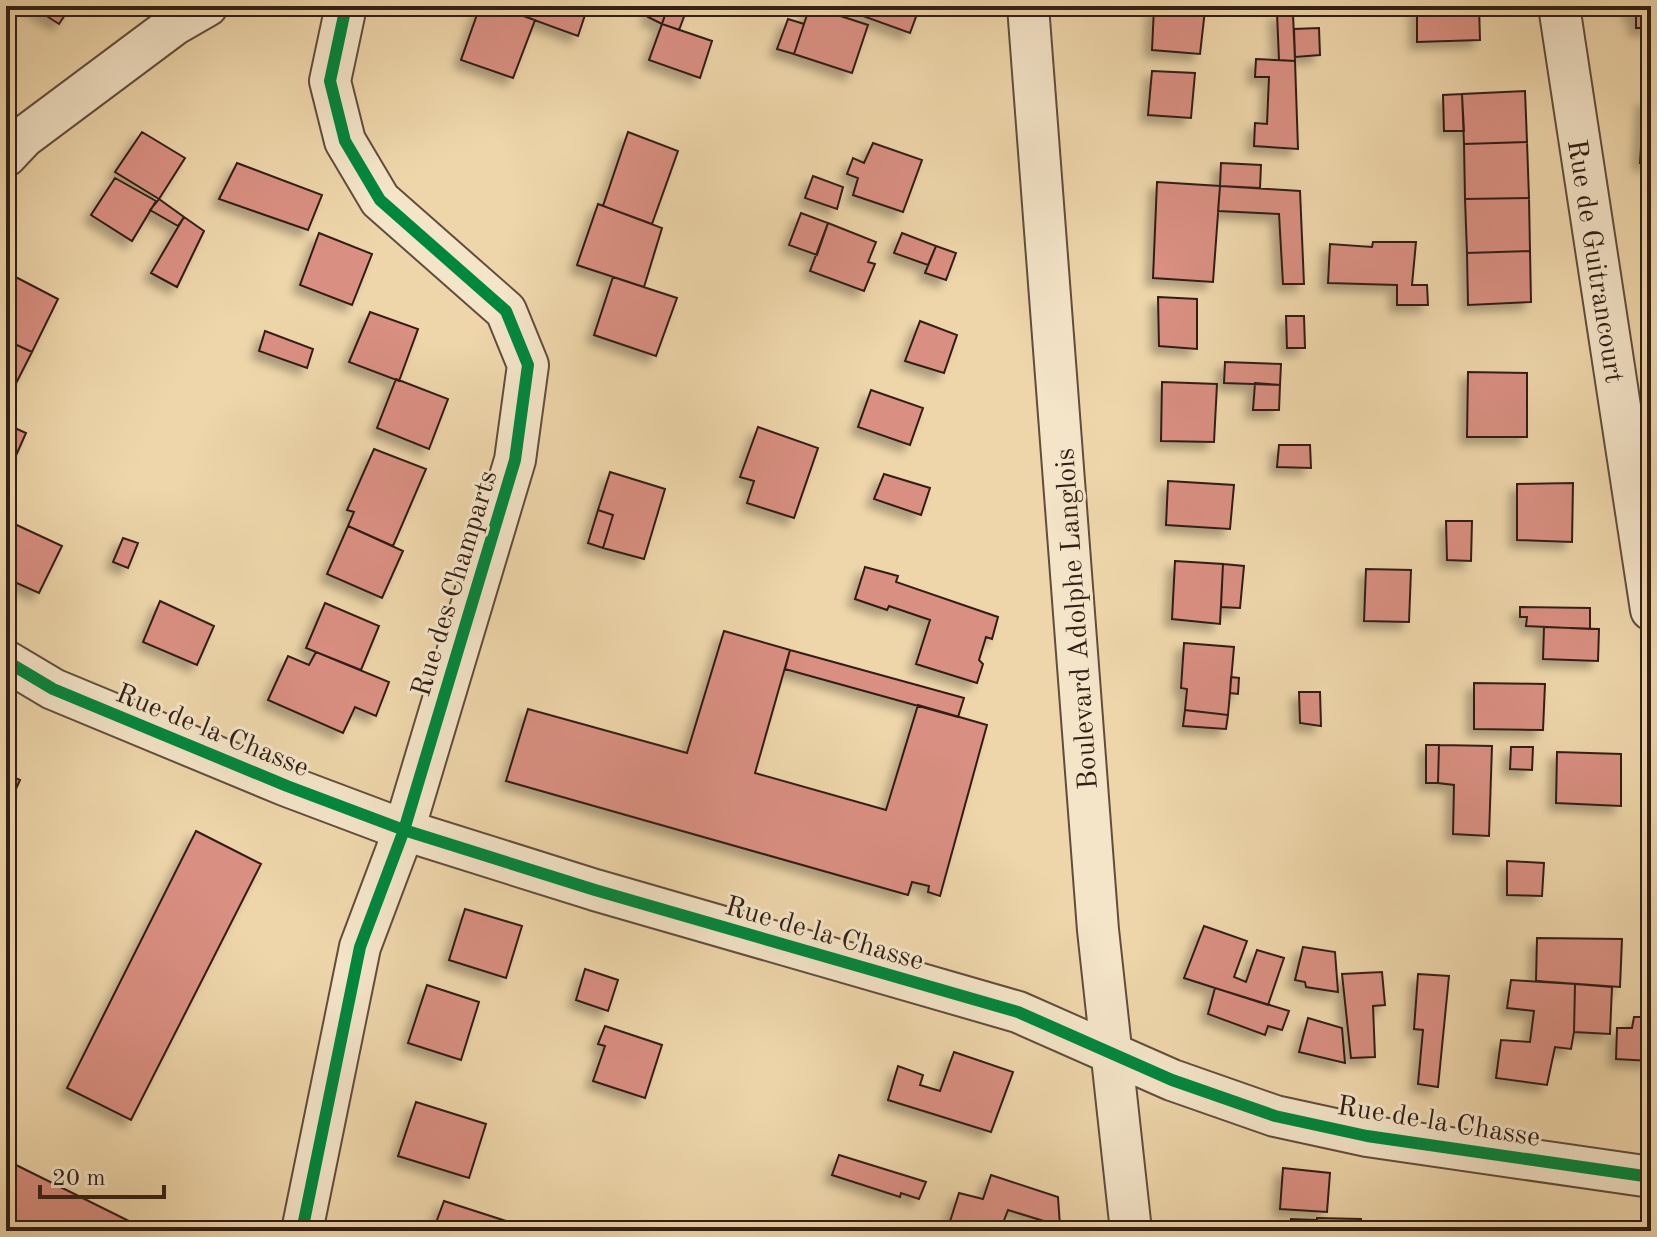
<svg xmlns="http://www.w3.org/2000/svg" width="1657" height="1237" viewBox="0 0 1657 1237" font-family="'Old Standard TT',serif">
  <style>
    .building { fill: #d98f81; stroke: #311f17; stroke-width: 2; filter: url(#shadow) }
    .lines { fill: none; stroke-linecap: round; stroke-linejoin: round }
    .street-casing { stroke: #604d3c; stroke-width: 44 }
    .street { stroke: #f4e4c8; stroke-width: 40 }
    .cycleway-casing { stroke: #f4e4c8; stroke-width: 17 }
    .cycleway { stroke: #00873e; stroke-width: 12 }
    .labels { text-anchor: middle; stroke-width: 6; stroke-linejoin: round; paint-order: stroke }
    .street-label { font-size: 28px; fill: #311f17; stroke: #f4e4c8 }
  </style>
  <defs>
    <filter id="shadow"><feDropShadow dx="-7" dy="7" stdDeviation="4" flood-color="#0004"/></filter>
  </defs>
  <rect width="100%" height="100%" fill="#eed6aa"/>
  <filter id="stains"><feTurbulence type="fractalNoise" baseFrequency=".0025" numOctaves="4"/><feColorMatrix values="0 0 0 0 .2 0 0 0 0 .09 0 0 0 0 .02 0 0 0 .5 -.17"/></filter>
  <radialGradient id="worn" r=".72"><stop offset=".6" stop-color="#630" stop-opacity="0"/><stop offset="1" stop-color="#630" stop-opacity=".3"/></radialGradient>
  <path class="building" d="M31 6H71L59 24Z
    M480 6H496L535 20 513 78 461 60Z
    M496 6H588L578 36Z
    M651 6H668L662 24 648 17Z
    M668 6H688L679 30 662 24Z
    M810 6 868 25 852 73 794 54Z
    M851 6H920L910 33 849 11Z
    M1417 6H1479L1480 40 1417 42Z
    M1630 6H1651V15L1630 14Z
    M1154 7 1205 10 1200 54 1152 50Z
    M1277 13 1293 14 1295 61 1279 60Z
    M1636 14 1651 15V28H1636Z
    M788 19 804 24 794 54 777 49Z
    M662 24 712 41 700 78 649 60Z
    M1319 28 1320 55 1295 57 1294 29Z
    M1256 59 1295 61 1298 149 1254 146 1255 123 1267 124 1269 77H1255Z
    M1152 71 1195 73 1191 118 1148 115Z
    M1525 91 1527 142 1464 144 1462 94Z
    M1462 94 1464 131H1444L1443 95Z
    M1644 99H1651V163H1640Z
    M142 132 185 158 159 199 115 172Z
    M628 132 678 151 652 224 603 206Z
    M1527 142 1529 198 1465 199 1464 144Z
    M873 143 922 160 903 212 853 195 858 178 847 174 853 158 864 163Z
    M237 163 322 195 308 230 219 199Z
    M1221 163 1261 165 1260 188 1220 186Z
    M813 176 843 187 837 209 805 198Z
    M115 178 156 201 132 241 91 215Z
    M1157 182 1220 186 1213 282 1153 278Z
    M1220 186 1300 191 1304 284H1283L1279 214 1218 211Z
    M1529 198 1530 251 1467 253 1465 199Z
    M159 199 184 217 178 226 150 210Z
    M598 204 662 228 644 287 577 265Z
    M801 213 828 223 817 255 789 245Z
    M184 217 204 231 177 287 151 273Z
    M828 223 876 242 868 262 875 264 864 291 810 271Z
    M319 233 372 254 352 305 300 285Z
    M902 233 936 246 928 265 894 253Z
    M1373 242H1416L1412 285H1427L1428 305H1397V285L1328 283 1330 244 1372 247Z
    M936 246 956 253 946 280 925 273Z
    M1530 251 1531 302 1468 305 1467 253Z
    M6 272 58 299 32 352 6 340Z
    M613 277 677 298 656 356 594 335Z
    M1158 297 1197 299V349L1159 346Z
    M370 312 418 329 399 381 349 362Z
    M1286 316H1304L1305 348H1287Z
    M920 321 957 335 944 373 905 361Z
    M265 331 313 349 307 368 259 351Z
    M6 340 32 352 6 403Z
    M1225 362 1281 364 1280 385 1224 383Z
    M1468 372 1527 373V437H1467Z
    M396 379 448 399 429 449 377 428Z
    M1162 382 1217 384 1214 442 1161 441Z
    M1255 383 1280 385 1279 410H1253Z
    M871 390 923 408 910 445 858 427Z
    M6 424 26 433 6 478Z
    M758 427 818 448 794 518 747 503 754 481 740 477Z
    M1279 445H1310L1311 468 1277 467Z
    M374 449 426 469 393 546 348 526 354 512 347 510Z
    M610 472 665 489 644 559 603 548 613 515 598 510Z
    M884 474 930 488 921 515 874 499Z
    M1168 481 1234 485 1230 529 1166 525Z
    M1573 483 1572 542 1517 540V484Z
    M598 510 613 515 603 548 588 543Z
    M6 520 62 546 39 593 10 580V574L6 572Z
    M1446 521H1472L1471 561 1447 560Z
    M348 526 403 551 382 598 327 574Z
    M123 538 138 543 128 568 113 562Z
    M1175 561 1223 564 1220 624 1172 619Z
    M1223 564 1244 566 1240 608 1221 607Z
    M865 567 898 576 896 582 998 617 992 639 986 637 979 660 983 664 977 683 916 664 930 620 889 606 887 610 855 599Z
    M1366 569 1411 570 1409 622 1364 621Z
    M160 601 214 626 197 665 143 642Z
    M325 603 379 626 361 670 306 648Z
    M1520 607 1590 608V629L1526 626 1527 617H1520Z
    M1544 627 1599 629 1598 661 1543 659Z
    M724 631 790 650 755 773 886 810 918 705 987 725 940 896 928 892 929 886 912 882 908 895 506 781 528 709 687 753Z
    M1184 643 1234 647 1228 715 1185 710 1187 689 1181 688Z
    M790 650 964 698 958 717 785 669Z
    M316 652 389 682 376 716 355 707 343 733 268 700 288 656 309 665Z
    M1231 677 1239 678 1238 694 1230 693Z
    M1474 683 1545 684 1543 730 1474 729Z
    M1299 692H1320L1321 726 1300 723Z
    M1185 710 1228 715 1226 729 1183 726Z
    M1426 745H1439L1438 783H1426Z
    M1439 745 1492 746 1489 836 1453 834 1454 785 1438 783Z
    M1511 747H1533L1532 770 1510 769Z
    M1557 752 1621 754V806L1556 803Z
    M6 774 20 780 6 811Z
    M196 831 261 864 131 1120 67 1088Z
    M1507 861 1544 863 1542 896 1507 895Z
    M465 909 522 926 506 978 449 960Z
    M1204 926 1247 941 1234 977 1246 982 1257 950 1284 958 1268 1005 1184 978Z
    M1537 938 1622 939 1620 987 1536 981Z
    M1303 947 1335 952 1338 992 1306 987 1305 982 1295 980Z
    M585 969 618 980 608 1011 576 1000Z
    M1382 972 1385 1005 1373 1006 1375 1057 1351 1058 1342 974Z
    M1418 974 1449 976 1438 1087 1418 1084 1423 1030 1414 1029Z
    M1511 980 1575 984 1574 1032 1571 1049 1555 1047 1547 1085 1496 1078 1501 1040 1530 1042 1534 1011 1507 1008Z
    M1575 984 1612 987 1610 1034 1574 1032Z
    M427 985 479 1002 461 1060 408 1043Z
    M1215 988 1289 1011 1282 1030 1268 1026 1265 1035 1208 1014Z
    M1634 1017H1651V1061L1616 1059 1617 1028H1632Z
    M1308 1018 1342 1028 1345 1063 1299 1052Z
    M605 1026 662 1045 645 1098 593 1081 605 1046 598 1044Z
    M954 1052 1013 1072 991 1132 888 1100 898 1066 923 1075 920 1085 940 1091Z
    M416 1102 486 1124 469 1178 398 1156Z
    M839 1155 926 1182 919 1199 901 1193 900 1197 832 1175Z
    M6 1160 149 1231H6Z
    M1283 1168 1330 1173 1327 1212 1280 1209Z
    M991 1175 1058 1197 1060 1226 1008 1210 1000 1231H947L959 1193 983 1199Z
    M444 1201 506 1221 503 1231H433Z
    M1317 1218 1361 1219 1362 1231H1291V1219L1317 1220Z
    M562 1222 591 1231H559Z"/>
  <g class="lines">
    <g class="street-casing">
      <path id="street" d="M1028 6 1098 930 1131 1231
        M1559 6 1651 610
        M6 156 24 137 174 25 207 6
        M6 661 53 689 287 786 404 830 595 890 1018 1012 1172 1080 1275 1116 1367 1136 1651 1177
        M302 1231 360 947 404 830 515 460 528 365 506 311 380 200 345 141 330 81 346 6"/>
    </g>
    <use href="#street" class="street"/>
    <g class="cycleway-casing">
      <path id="cycleway" d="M6 661 53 689 287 786 404 830 595 890 1018 1012 1172 1080 1275 1116 1367 1136 1651 1177
        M302 1231 360 947 404 830 515 460 528 365 506 311 380 200 345 141 330 81 346 6"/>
    </g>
    <use href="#cycleway" class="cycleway"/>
  </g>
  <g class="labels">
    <g class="street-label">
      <text transform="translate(1597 261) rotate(81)" y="10">Rue de Guitrancourt</text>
      <text transform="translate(453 583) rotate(-73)" y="10">Rue des Champarts</text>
      <text transform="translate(1075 619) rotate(-94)" y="10">Boulevard Adolphe Langlois</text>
      <text transform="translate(213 729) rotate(22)" y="10">Rue de la Chasse</text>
      <text transform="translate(825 932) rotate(16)" y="10">Rue de la Chasse</text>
      <text transform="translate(1439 1120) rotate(9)" y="10">Rue de la Chasse</text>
    </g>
  </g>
  <rect width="1657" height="1237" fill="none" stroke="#eed6aa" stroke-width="32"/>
  <rect x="8" y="8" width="1641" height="1221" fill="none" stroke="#311f17" stroke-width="4"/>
  <rect x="16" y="16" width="1625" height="1205" fill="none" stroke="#311f17" stroke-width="2"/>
  <path d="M40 1185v12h124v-12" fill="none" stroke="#311f17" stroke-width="4"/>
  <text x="52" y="1185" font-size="24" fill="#311f17" stroke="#f4e4c8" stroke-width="6" paint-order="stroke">20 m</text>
  <rect width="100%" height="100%" filter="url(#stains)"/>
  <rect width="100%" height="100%" fill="url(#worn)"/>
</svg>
